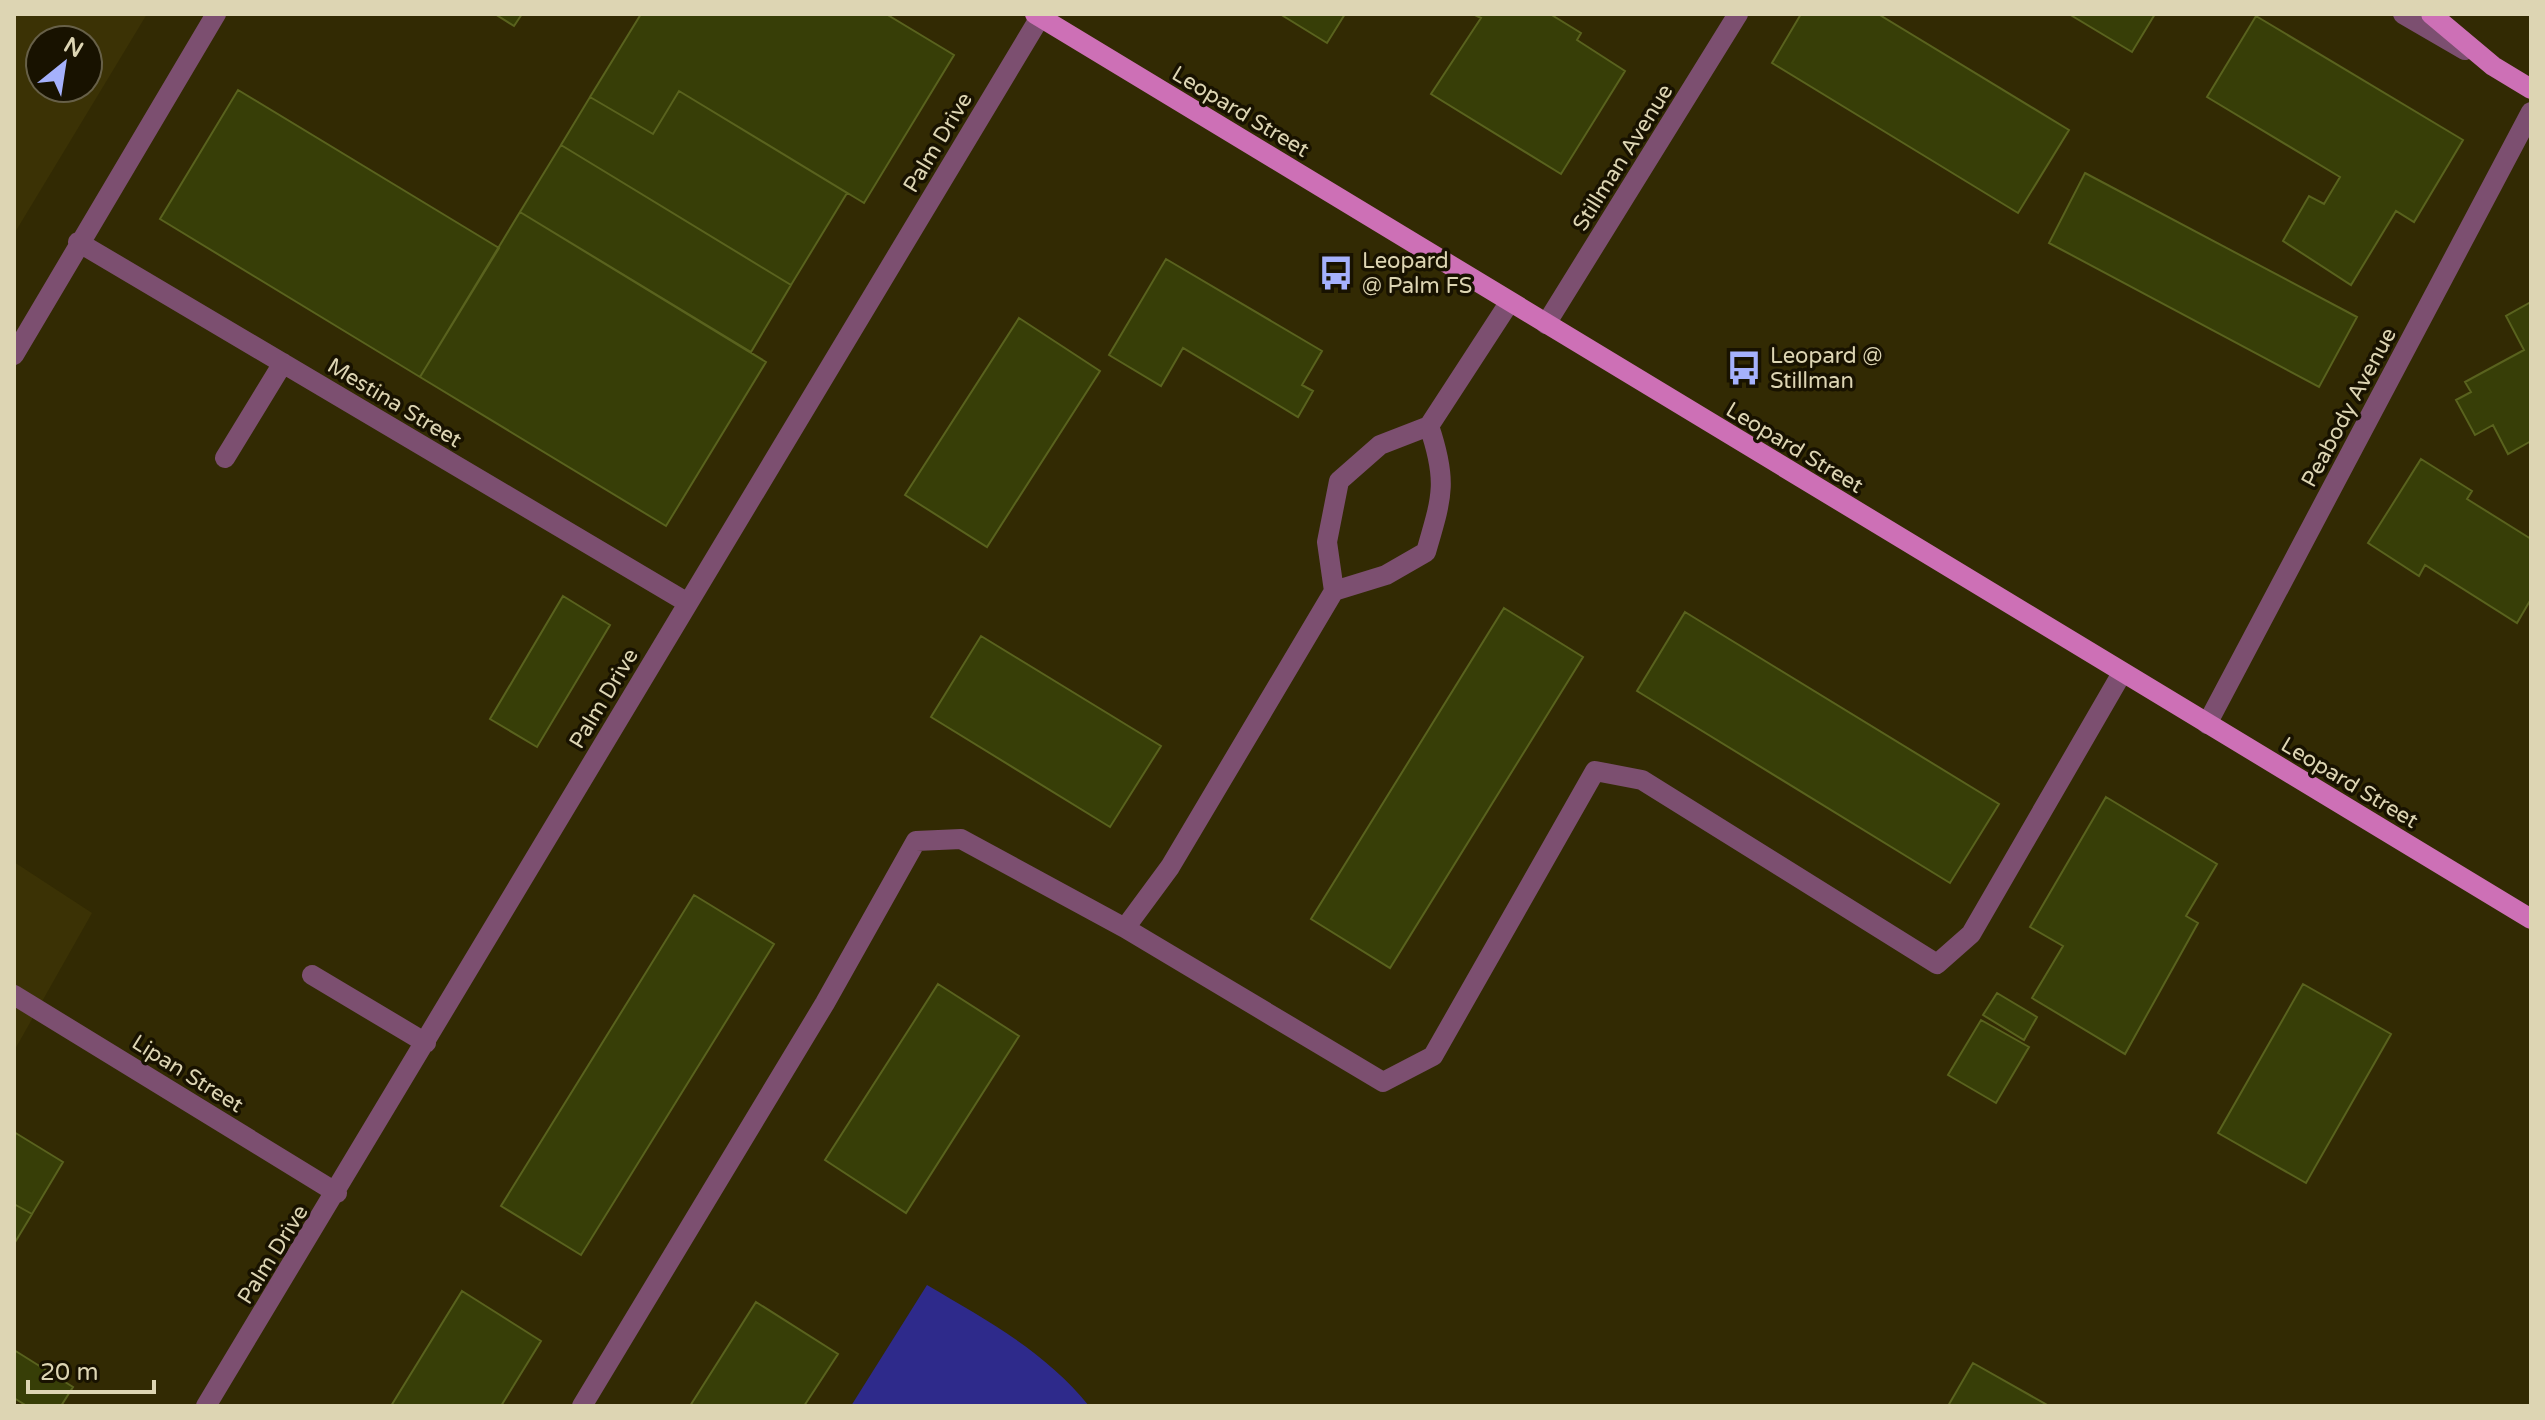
<svg xmlns="http://www.w3.org/2000/svg" width="2545" height="1420" viewBox="0 0 2545 1420" font-family="'Varela Round',sans-serif">
  <style>
    .built { fill: #3b3205; fill-rule: evenodd }
    .green { fill: #2e2a8b }
    .building { fill: #373e07; stroke: #59621e; stroke-width: 2 }
    .lines { fill: none; stroke-linecap: round; stroke-linejoin: round }
    .minor { stroke: #7c4f70; stroke-width: 20 }
    .major { stroke: #cd70b6; stroke-width: 20 }
    .labels { text-anchor: middle; stroke-width: 7; stroke-linejoin: round; paint-order: stroke }
    .street-label { font-size: 22px; fill: #ddd5b3; stroke: #181200 }
    .poi-label { font-size: 22px; fill: #ddd5b3; stroke: #181200; text-anchor: start }
  </style>
  <rect width="100%" height="100%" fill="#322a03"/>
  <path class="built" d="M14 14H147L14 234ZM40 40H88V88H40Z
    M14 862 92 913 14 1051Z"/>
  <path class="green" d="M927 1285C986 1320 1045 1351 1089 1406H851Z"/>
  <path class="building" d="M495 14H522L514 26Z
    M641 14H886L954 55 864 203 679 91 653 134 590 97Z
    M1280 14H1345L1327 43Z
    M1473 14H1550L1581 33 1577 40 1625 71 1561 174 1431 94 1481 18Z
    M1801 14H1878L2069 130 2018 213 1772 63Z
    M2069 14H2155L2132 52Z
    M2256 16 2463 140 2414 222 2396 211 2351 285 2283 241 2309 196 2324 204 2340 177 2207 97Z
    M238 90 499 248 420 377 160 219Z
    M679 91 847 193 791 285 561 145 590 97 653 134Z
    M561 145 791 285 751 352 520 212Z
    M2085 173 2357 317 2319 387 2049 243Z
    M520 212 766 362 666 526 420 377Z
    M1166 259 1322 351 1302 385 1313 391 1298 417 1183 348 1161 386 1109 355Z
    M2531 302V441L2508 454 2493 425 2475 435 2456 400 2471 392 2465 382 2524 350 2506 316Z
    M1019 318 1100 371 987 547 905 495Z
    M2421 459 2472 491 2467 499 2531 539V599L2517 623 2425 565 2419 576 2368 543Z
    M563 596 610 625 537 747 490 719Z
    M1504 608 1583 657 1390 968 1311 919Z
    M1685 612 1999 804 1950 883 1637 691Z
    M981 636 1161 746 1110 827 931 717Z
    M2106 797 2217 864 2186 916 2198 923 2125 1054 2032 998 2063 946 2030 927Z
    M694 895 774 944 581 1255 501 1206Z
    M938 984 1019 1036 906 1213 825 1160Z
    M2303 984 2391 1034 2306 1183 2218 1133Z
    M1997 993 2037 1017 2024 1040 1983 1015Z
    M1981 1020 2029 1047 1996 1103 1948 1075Z
    M14 1132 63 1162 32 1214 14 1204Z
    M14 1204 32 1214 14 1244Z
    M462 1291 541 1341 501 1406H391Z
    M756 1302 838 1354 804 1406H690Z
    M14 1350 73 1387 61 1406H27L14 1398Z
    M1973 1363 2049 1406H1948Z"/>
  <g class="lines">
    <path class="minor" d="M2403 14 2465 50
      M78 242 688 603
      M1546 324 1738 14
      M14 355 216 14
      M225 458 283 363
      M1334 591 1386 575 1426 552C1442 497 1448 482 1429 426
      M2207 724 2531 112
      M1125 928 1383 1082 1433 1056 1595 771 1642 780 1937 964 1971 934 2122 673
      M312 975 426 1043
      M14 995 337 1193
      M206 1406 1042 14
      M582 1406 825 1003 916 841 961 839 1125 928 1170 867 1334 591 1327 542 1339 481 1380 445 1429 426 1509 303"/>
    <path class="major" d="M1035 14 2531 919
      M2431 14 2493 66 2531 89"/>
  </g>
  <defs>
    <g id="bus-bare" transform="scale(2.76)"><path d="M-5-6H5V4H4V6H2V4H-2V6H-4V4H-5ZM-3.5-4V0h7V-4ZM-3.5 1.2v1.5H-2V1.2ZM2 1.2v1.5H3.5V1.2Z" fill="#a5b1fc" stroke="#181200" stroke-width="2.5" paint-order="stroke"/></g>
  </defs>
  <g fill-rule="evenodd">
    <use href="#bus-bare" x="1336" y="273"/>
    <use href="#bus-bare" x="1744" y="368"/>
  </g>
  <g class="labels">
    <g class="street-label">
      <text transform="translate(1241 111) rotate(31)" y="8">Leopard Street</text>
      <text transform="translate(937 142) rotate(-59)" y="8">Palm Drive</text>
      <text transform="translate(1622 157) rotate(-58)" y="8">Stillman Avenue</text>
      <text transform="translate(395 402) rotate(31)" y="8">Mestina Street</text>
      <text transform="translate(2348 407) rotate(-62)" y="8">Peabody Avenue</text>
      <text transform="translate(1795 447) rotate(31)" y="8">Leopard Street</text>
      <text transform="translate(603 698) rotate(-59)" y="8">Palm Drive</text>
      <text transform="translate(2350 782) rotate(31)" y="8">Leopard Street</text>
      <text transform="translate(188 1073) rotate(32)" y="8">Lipan Street</text>
      <text transform="translate(272 1254) rotate(-58)" y="8">Palm Drive</text>
    </g>
    <g class="poi-label">
      <text x="1362" y="268">Leopard<tspan x="1362" dy="25">@ Palm FS</tspan></text>
      <text x="1770" y="363">Leopard @<tspan x="1770" dy="25">Stillman</tspan></text>
    </g>
  </g>
  <rect width="2545" height="1420" fill="none" stroke="#ddd5b3" stroke-width="32"/>
  <g transform="translate(64 64) rotate(30)"><circle r="38" fill="#181200" stroke="#676048" stroke-width="2"/>
  <path d="M0-6L14 30L0 20L-14 30Z" fill="#a5b1fc"/>
  <text y="-12" font-size="22" font-weight="bold" text-anchor="middle" fill="#ddd5b3">N</text>
  </g>
  <path d="M28 1380v12h126v-12" fill="none" stroke="#ddd5b3" stroke-width="4"/>
  <text x="40" y="1380" font-size="24" fill="#ddd5b3" stroke="#181200" stroke-width="6" paint-order="stroke">20 m</text>
</svg>
